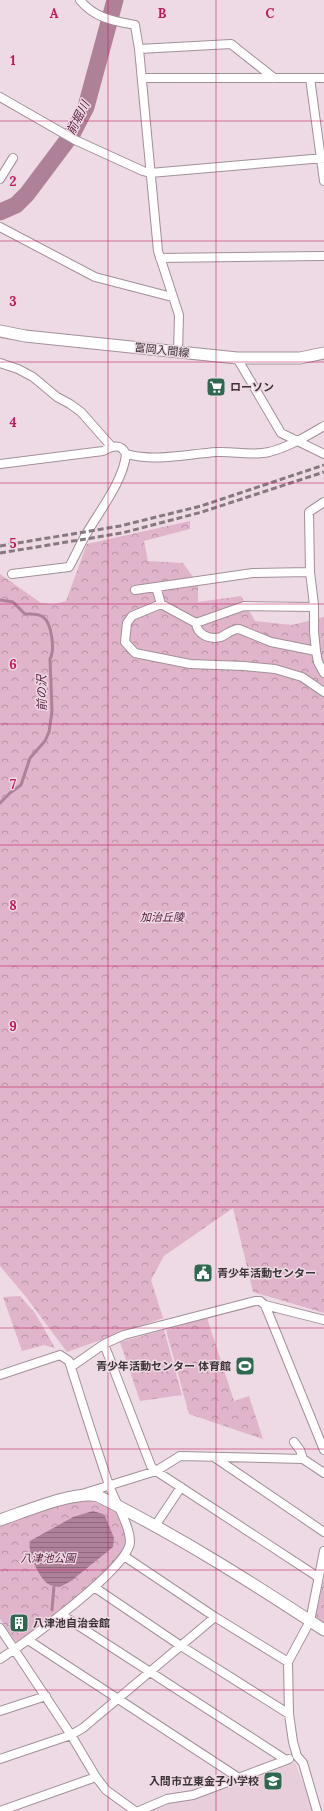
<svg xmlns="http://www.w3.org/2000/svg" width="324" height="1811" viewBox="0 0 324 1811" font-family="Lora,'Noto Sans JP',serif">
  <style>
    .built { fill: #e8cddb }
    .forest { fill: url(#forest-crowns) }
    .water { fill: url(#water-rules) }
    .lines { fill: none; stroke-linecap: round; stroke-linejoin: round }
    .stream { stroke: #ae8199; stroke-width: 3 }
    .river { stroke: #ae8199; stroke-width: 17 }
    .street-casing { stroke: #a29099; stroke-width: 10 }
    .secondary-casing { stroke: #a29099; stroke-width: 13 }
    .street { stroke: #fff; stroke-width: 8 }
    .secondary { stroke: #fff; stroke-width: 11 }
    .rail { stroke: #85787e; stroke-width: 3; stroke-dasharray: 6 3; stroke-linecap: butt }
    .grid { fill: none; stroke: #c2185b; stroke-width: 1; stroke-opacity: 0.55 }
    .labels { text-anchor: middle; stroke-width: 3; stroke-linejoin: round; paint-order: stroke }
    .street-label { font-size: 11px; fill: #3a3236; stroke: #eedae4 }
    .poi-label { font-size: 11px; font-weight: bold; fill: #3a3236; stroke: #eedae4; text-anchor: start }
    .park-label { font-size: 11px; font-style: italic; fill: #582042; stroke: #eedae4 }
    .water-label { font-size: 12px; font-style: italic; fill: #571f41; stroke: #eedae4 }
    .grid-label { font-size: 13px; text-anchor: middle; font-weight: bold; fill: #c2185b; stroke: #eedae4; stroke-width: 3; stroke-linejoin: round; paint-order: stroke }
  </style>
  <defs>
    <pattern id="forest-crowns" width="20" height="18" patternUnits="userSpaceOnUse"><rect width="20" height="18" fill="#e0b4ca"/><path d="M2 6a3 3 0 1 1 6 0M12 15a3 3 0 1 1 6 0" fill="none" stroke="#b793a5"/></pattern>
    <pattern id="water-rules" width="6" height="5" patternUnits="userSpaceOnUse"><rect width="6" height="5" fill="#ae8199"/><path d="M0 2.5h6" fill="none" stroke="#8f6a7e"/></pattern>
  </defs>
  <rect width="100%" height="100%" fill="#eedae4"/>
  <path class="built" d="M295 1763 314 1811H149L165 1804 191 1799Z"/>
  <path class="forest" d="M190 521V529L144 541 148 561 183 563 198 584V602L241 596 255 621 292 625 324 617V1313L253 1292 233 1208 164 1256 151 1280 163 1318 67 1352 26 1297 0 1266V574L41 603 54 604 66 601 87 544Z
    M20 1296 35 1313 55 1348 44 1345 22 1351 3 1297Z
    M207 1318 234 1401 249 1396 263 1439 189 1414 166 1330Z
    M164 1330 182 1395 140 1401 120 1342Z
    M78 1500C93 1500 103 1505 117 1513 120 1522 128 1536 125 1545 117 1574 45 1623 19 1641H15L0 1619V1523Z
    M324 1578V1625L315 1619Z"/>
  <path class="water" d="M93 1511 103 1514 105 1516 114 1538 113 1547 71 1581 60 1587C56 1587 52 1586 48 1584 39 1578 27 1552 30 1541L73 1517Z"/>
  <g class="lines">
    <path class="stream" d="M0 600 13 602 25 614C30 614 39 613 43 617 52 623 55 650 50 659L52 711 49 732 45 741 30 758 21 785 10 793 0 803
      M52 1610 54 1586"/>
    <path class="river" d="M0 212 16 205 27 194 72 134 86 107 115 0"/>
    <g class="street-casing">
      <path id="street" d="M80 0C94 18 114 21 135 25L139 49 158 251 179 315 178 352
        M139 49 231 44 274 78
        M142 78H324
        M310 78 324 181
        M0 97 75 140 143 171 150 173 324 158
        M0 179 13 158
        M0 227 95 277 172 297
        M160 258 324 256
        M237 358 281 433 324 454
        M0 363 18 369 33 377 57 397 70 404 81 412 111 446
        M126 454C156 462 187 454 217 452 234 451 251 456 269 452 289 447 307 436 324 426
        M0 464 103 451C112 446 121 443 126 454 124 479 101 509 88 531 81 542 76 555 69 567L12 574
        M324 502 309 512 310 572 314 605V632L316 651 271 642 239 629C232 629 227 634 221 637 210 640 197 635 196 623L161 604 132 616 127 623 125 642 135 653 190 664 244 666 275 669 302 677 324 692
        M156 587 161 604
        M135 590 253 573 310 572
        M196 623 244 606 314 607
        M316 651 318 662 324 673
        M265 1305 324 1450
        M104 1344 151 1466 156 1471 318 1577
        M71 1367 104 1344 124 1335 255 1301H260L265 1305 324 1320
        M0 1375 60 1355 69 1361C82 1402 95 1444 109 1485 115 1502 130 1525 130 1542 129 1568 24 1644 0 1659
        M294 1442 300 1450 303 1459
        M214 1457 324 1532
        M85 1493 156 1471 180 1456 303 1459 324 1473
        M155 1526 181 1487
        M124 1556 215 1617 288 1662
        M94 1587 181 1646 289 1714
        M62 1615 286 1760
        M0 1628 71 1735 96 1777 106 1790 135 1811
        M28 1640 239 1778
        M0 1711 46 1696
        M0 1759 71 1735 83 1728 215 1617
        M0 1811 96 1777
        M139 1811 167 1799 193 1795 289 1759
        M317 1811 303 1763 297 1756 293 1742 289 1714 288 1662 310 1621 324 1551"/>
    </g>
    <g class="secondary-casing">
      <path id="secondary" d="M0 331 25 336 237 358H300L324 353
        M0 1520C24 1512 75 1490 98 1496 177 1535 251 1582 324 1630"/>
    </g>
    <use href="#street" class="street"/>
    <use href="#secondary" class="secondary"/>
    <path class="rail" d="M0 546 120 526 201 506 324 465
      M0 553 122 533 202 512 324 472"/>
  </g>
  <path class="grid" d="M108 0V1811M216 0V1811M0 121H324M0 241H324M0 362H324M0 483H324M0 604H324M0 724H324M0 845H324M0 966H324M0 1087H324M0 1207H324M0 1328H324M0 1449H324M0 1570H324M0 1690H324"/>
  <defs>
    <g id="supermarket-square" transform="scale(1)"><rect x="-9" y="-9" width="18" height="18" rx="4" fill="#2f6851" stroke="#eedae4"/><path d="M-6-5.5h2.5l.6 2H6L4.5 2H-2.5L-4.4-4H-6ZM-1.5 3.2a1.3 1.3 0 1 0 .1 0ZM3 3.2a1.3 1.3 0 1 0 .1 0Z" fill="#fff"/></g>
    <g id="civic-square" transform="scale(1)"><rect x="-9" y="-9" width="18" height="18" rx="4" fill="#2f6851" stroke="#eedae4"/><path d="M-.6-6.5H3V-4.5H.6V-3L4-1V1h2V6H-6V1h2V-1L-.6-3ZM-1.2 2.5V6h2.4V2.5Z" fill="#fff"/></g>
    <g id="stadium-square" transform="scale(1)"><rect x="-9" y="-9" width="18" height="18" rx="4" fill="#2f6851" stroke="#eedae4"/><path d="M0-5a6.5 5 0 1 0 0 10a6.5 5 0 1 0 0-10ZM-3.5-1.8h7v3.6h-7Z" fill="#fff"/></g>
    <g id="building-square" transform="scale(1)"><rect x="-9" y="-9" width="18" height="18" rx="4" fill="#2f6851" stroke="#eedae4"/><path d="M-4-6H4V6H1V3H-1V6H-4ZM-2.5-4.3h1.7v1.8h-1.7ZM.8-4.3h1.7v1.8H.8ZM-2.5-1h1.7V.8h-1.7ZM.8-1h1.7V.8H.8Z" fill="#fff"/></g>
    <g id="school-square" transform="scale(1)"><rect x="-9" y="-9" width="18" height="18" rx="4" fill="#2f6851" stroke="#eedae4"/><path d="M0-5L7-2L0 1L-7-2ZM-4 1L0 2.5L4 1V4Q0 6-4 4Z" fill="#fff"/></g>
  </defs>
  <g fill-rule="evenodd">
    <use href="#supermarket-square" x="216" y="387"/>
    <use href="#civic-square" x="203" y="1273"/>
    <use href="#stadium-square" x="245" y="1366"/>
    <use href="#building-square" x="19" y="1623"/>
    <use href="#school-square" x="273" y="1781"/>
  </g>
  <g class="labels">
    <g class="street-label">
      <text transform="translate(162 350) rotate(6)" y="4">富岡入間線</text>
    </g>
    <g class="poi-label">
      <text x="230" y="391">ローソン</text>
      <text x="217" y="1277">青少年活動センター</text>
      <text x="231" y="1370" text-anchor="end">青少年活動センター 体育館</text>
      <text x="33" y="1627">八津池自治会館</text>
      <text x="259" y="1785" text-anchor="end">入間市立東金子小学校</text>
    </g>
    <g class="park-label">
      <text x="162" y="921">加治丘陵</text>
      <text x="48" y="1562">八津池公園</text>
    </g>
    <g class="water-label">
      <text transform="translate(78 118) rotate(-63)" y="4">前堀川</text>
      <text transform="translate(42 693) rotate(-91)" y="4">前の沢</text>
    </g>
  </g>
  <g class="grid-label">
    <text x="54" y="18">A</text>
    <text x="162" y="18">B</text>
    <text x="270" y="18">C</text>
    <text x="13" y="65">1</text>
    <text x="13" y="186">2</text>
    <text x="13" y="306">3</text>
    <text x="13" y="427">4</text>
    <text x="13" y="548">5</text>
    <text x="13" y="669">6</text>
    <text x="13" y="789">7</text>
    <text x="13" y="910">8</text>
    <text x="13" y="1031">9</text>
  </g>
</svg>
